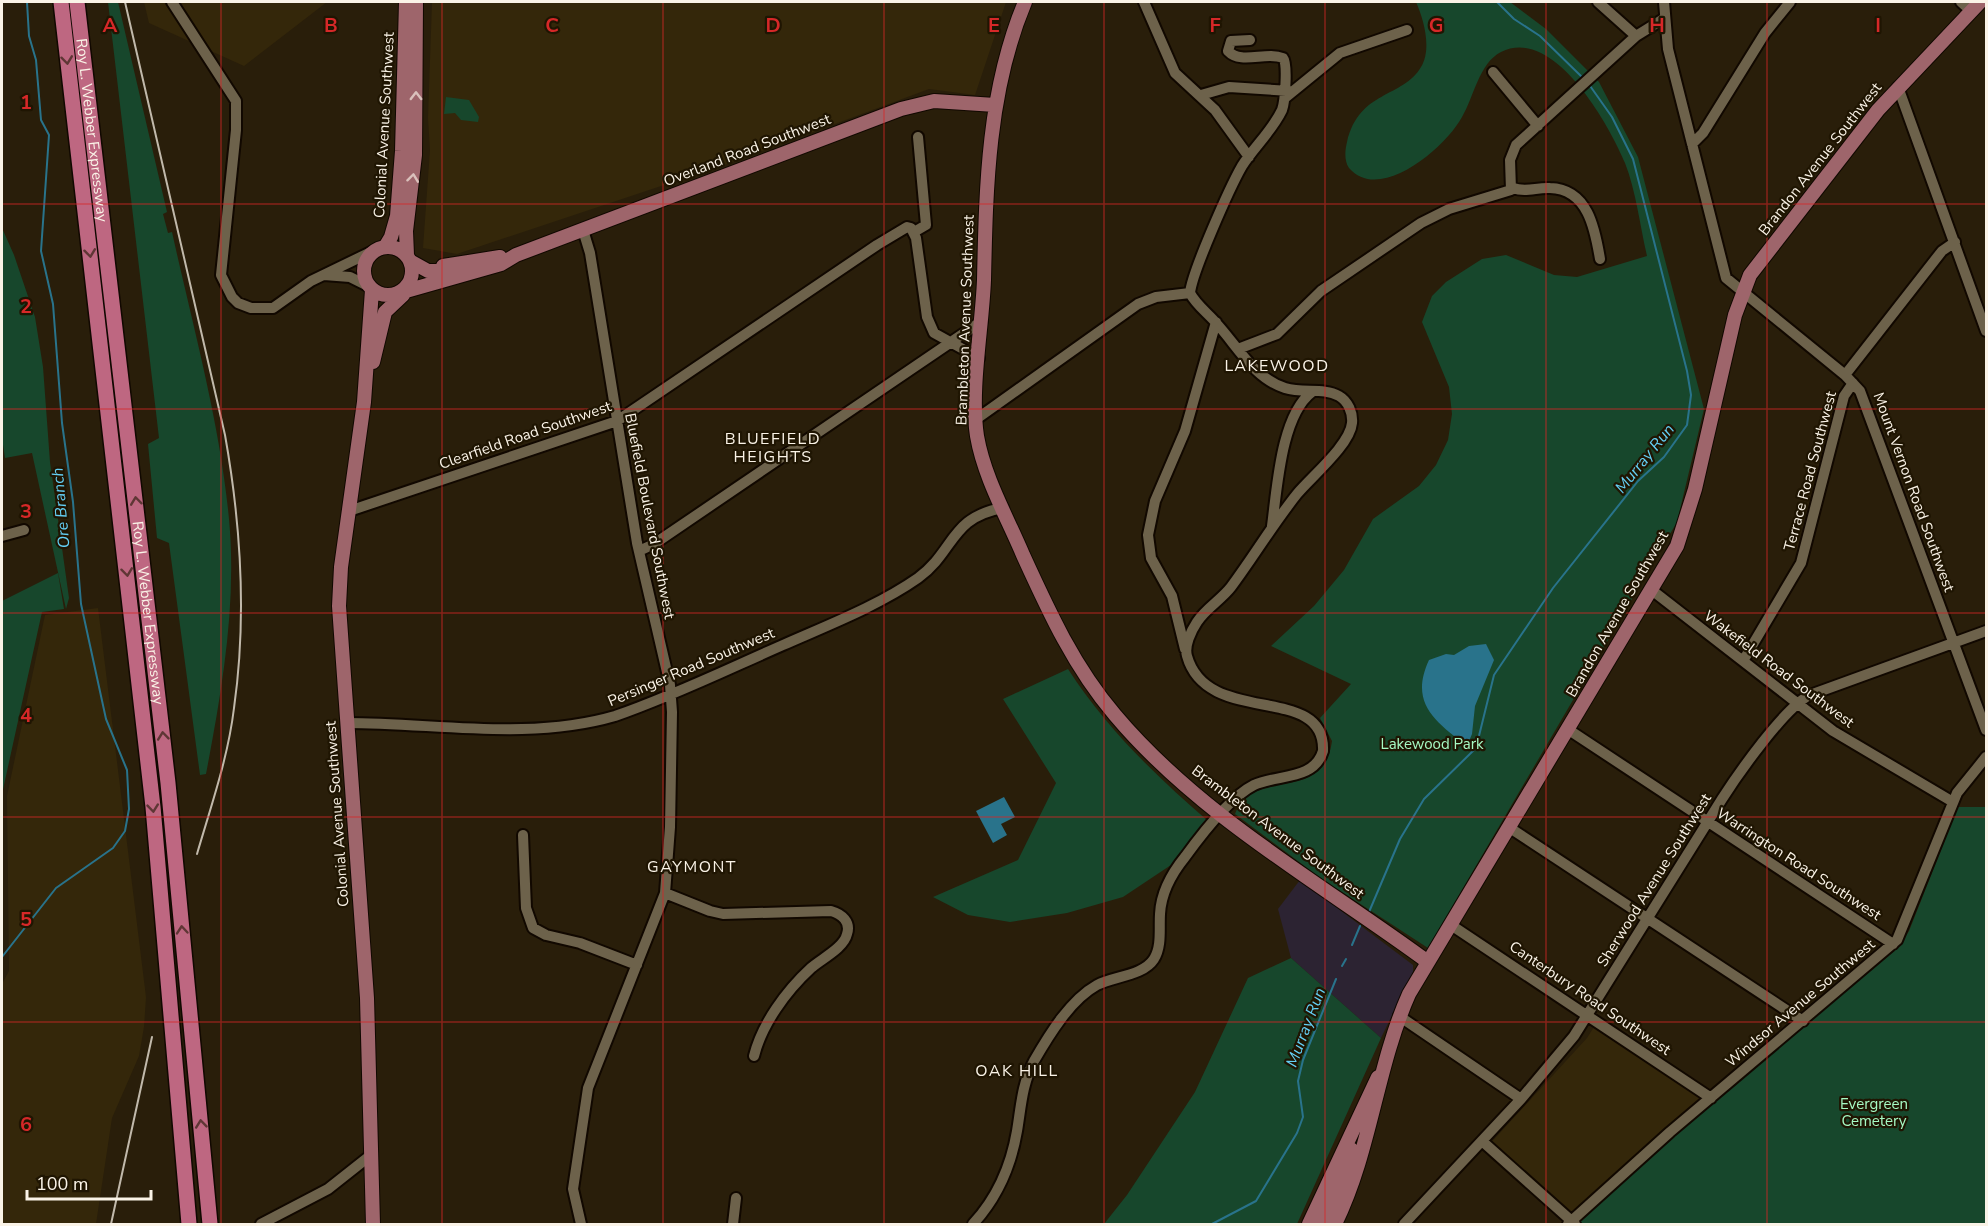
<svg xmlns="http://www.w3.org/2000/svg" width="1988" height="1226" viewBox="0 0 1988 1226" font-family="'Nunito Sans',sans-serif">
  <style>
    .commercial { fill: #2c2332 }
    .built { fill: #34270a }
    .green { fill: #17472c }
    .water { fill: #29738b }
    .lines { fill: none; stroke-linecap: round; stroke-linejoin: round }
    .stream { stroke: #29738b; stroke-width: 2 }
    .minor-casing { stroke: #110800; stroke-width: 14 }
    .major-casing { stroke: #110800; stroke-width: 16 }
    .highway-casing { stroke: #110800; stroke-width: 18 }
    .minor { stroke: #6d624b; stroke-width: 10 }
    .major { stroke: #9e656b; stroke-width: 14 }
    .highway { stroke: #be6781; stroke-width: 15 }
    .rail { stroke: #c1b9ab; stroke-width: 2 }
    .oneway { stroke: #5f3635 }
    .oneway2 { stroke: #dac1bc }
    .grid { fill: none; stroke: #d62828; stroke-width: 1.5; stroke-opacity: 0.55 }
    .labels { text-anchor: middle; stroke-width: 4.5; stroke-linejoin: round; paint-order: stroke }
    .street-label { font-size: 15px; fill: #faf3e7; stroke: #1f1502 }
    .park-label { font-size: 15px; fill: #a6fac4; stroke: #1f1502 }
    .neighbourhood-label { font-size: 16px; letter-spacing: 1.5px; fill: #faf3e7; stroke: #1f1502 }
    .water-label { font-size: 16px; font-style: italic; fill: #64cff4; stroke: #1f1502 }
    .grid-label { font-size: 20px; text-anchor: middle; font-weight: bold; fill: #d62828; stroke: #1f1502; stroke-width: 4.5; stroke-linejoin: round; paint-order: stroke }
  </style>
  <rect width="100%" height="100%" fill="#291e0a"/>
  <path class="commercial" d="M1300 880 1413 965V972L1381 1038 1291 958 1278 909Z"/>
  <path class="built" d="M144 2H327L244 66 149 23Z
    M432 2H1006L975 95 929 89 724 165 457 254 423 248 430 150 428 118Z
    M98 608 146 997 144 1027 139 1056 112 1118 96 1224H2V984L9 971 7 796 45 615Z
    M1594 1027 1696 1093 1708 1107 1571 1221 1488 1146 1587 1038Z"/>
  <path class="green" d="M108 2H118L167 212 163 214 168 233 172 232C193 327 220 423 229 519 237 604 222 690 206 774L200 775 169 543 157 538 148 444 159 438Z
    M1416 2H1510L1546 29 1599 82 1638 157 1704 409 1677 522 1428 948 1322 879 1235 814C1256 765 1323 805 1332 741L1320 718 1351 684 1271 646 1314 606 1344 570 1373 519 1419 486 1436 465 1448 440 1452 414 1449 387 1422 322 1432 296 1446 282 1482 259 1506 255 1554 275 1577 277 1647 256C1640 226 1636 191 1625 163 1609 124 1553 25 1501 52 1479 63 1474 97 1462 117 1446 147 1380 204 1349 168 1344 161 1345 150 1347 142 1359 90 1403 98 1421 67 1432 49 1424 20 1416 2Z
    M446 97 469 100 479 117 478 122 461 120 455 113 444 114Z
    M2 228 14 255 35 317 43 367 50 462 69 598 66 609 32 453 5 458 2 438Z
    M58 573 64 609 42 612 2 794V601Z
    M1068 669C1106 728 1155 775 1208 821L1171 865 1123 897 1067 913 1010 922 968 915 933 897 1018 860 1056 783 1003 699Z
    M1958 807H1986V1224H1575L1571 1221 1899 947 1909 931Z
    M1291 958 1381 1038 1297 1224H1104L1127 1195 1195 1092 1248 978Z"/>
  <path class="water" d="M1486 644 1494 660 1475 706 1472 734 1467 746C1435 721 1409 703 1429 660L1446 654 1454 655 1469 646Z
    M1004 797 1015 817 1001 824 1007 835 993 843 976 811Z"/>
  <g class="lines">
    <path class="stream" d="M1497 2 1514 19 1540 36 1584 79
      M1369 912 1400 839 1424 799 1476 748 1494 675 1553 588 1638 481 1664 457 1687 425 1691 395 1687 371 1633 159 1612 117 1588 83
      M1352 945 1360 926
      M2 957 56 888 113 848 125 831 129 809 127 770 106 719 81 604 73 502 62 423 53 304 41 251 49 135 41 120 36 60 29 36 27 2
      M1342 966 1346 959
      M1212 1224 1256 1201 1297 1133 1303 1117 1298 1081 1303 1060 1336 979"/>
    <g class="minor-casing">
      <path id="minor" d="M172 2 236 101V130L221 275 232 297 238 303 251 308H273L311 281 373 251
        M1144 2 1175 73 1215 110 1249 157
        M1598 2 1636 36
        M1664 2 1668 49 1726 278 1845 375 1860 391 1986 730
        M1961 2 1971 11
        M1493 72 1538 126
        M1898 87 1986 331
        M1201 95 1229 87 1290 91
        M1286 97 1340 53 1407 30
        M1692 144 1703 133 1765 33 1790 2
        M1513 188C1526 193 1537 187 1550 188 1588 189 1595 229 1600 259
        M914 232 926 225 918 137
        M324 275 350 277 370 287
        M1190 293C1192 272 1230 187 1242 166 1254 147 1272 131 1282 110 1285 102 1288 64 1283 58 1266 51 1241 65 1228 51L1231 41 1250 40
        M1238 349 1277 334 1321 291 1421 223 1449 209 1511 190 1510 160 1516 145 1636 36 1665 18
        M1845 375 1942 251 1955 242
        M975 420 1138 304 1156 297 1190 293
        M349 511 617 421 877 245 907 227 911 228 916 238 927 317 934 333 979 358
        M1272 526C1277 489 1281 415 1312 392
        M2 536 24 530
        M639 551 654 544 982 321
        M1653 591 1833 731 1953 802
        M1185 649 1172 596 1151 558 1148 535 1155 501 1185 431 1216 322
        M1743 661 1801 563 1844 396 1853 383
        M347 723C436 723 529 741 615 716 673 696 728 669 783 645 828 625 878 606 918 578 955 551 950 517 1003 508
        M1569 730 1893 944
        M1510 828 1803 1021
        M523 835 526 908 533 928 546 935 580 943 637 965
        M665 893 710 911 723 914 831 911C842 914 851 922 847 934 844 948 821 959 811 968 786 991 762 1024 754 1056
        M1451 925 1711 1098
        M1399 1016 1521 1099
        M1482 1141 1575 1224
        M261 1224 328 1189 371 1155
        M581 1224 573 1189 588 1088 665 893 670 827 672 712 670 685 637 543 590 253 583 230
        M733 1224 736 1198
        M973 1224C996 1199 1011 1166 1017 1131 1021 1107 1022 1084 1034 1061 1049 1035 1070 1000 1097 985 1114 976 1143 976 1154 959 1162 946 1159 929 1160 914 1161 893 1172 873 1185 857 1201 835 1230 797 1254 785 1277 774 1314 781 1323 751 1326 682 1207 728 1187 656 1184 646 1191 631 1197 622 1206 608 1221 600 1231 587 1254 556 1273 524 1297 494 1311 477 1350 445 1352 423 1353 413 1348 401 1339 396 1323 387 1303 394 1285 388 1254 378 1238 347 1217 324 1209 314 1196 305 1190 293
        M1404 1224 1521 1099 1574 1036 1722 799C1738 774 1785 707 1810 695L1986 631
        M1568 1224 1670 1132 1897 940 1957 793 1986 757"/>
    </g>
    <g class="major-casing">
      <path id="major" d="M1025 2C988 90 986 186 984 280 982 329 970 390 977 436 984 477 1007 517 1023 555 1049 612 1074 667 1115 715 1200 816 1322 884 1428 962
        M364 271a24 24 0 1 1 48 0a24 24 0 1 1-48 0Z
        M385 247 391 237 397 216 402 151 406 2
        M407 255 406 231 415 155 416 2
        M410 261 428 271H453
        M443 266 500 257
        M372 290 364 402 341 567 339 606 367 998 373 1224
        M399 293 501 264 516 255 901 109 934 101 995 105
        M373 362 385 312 403 295
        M1309 1224 1378 1077
        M1322 1224 1351 1149
        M1335 1224C1371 1151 1376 1068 1409 994L1677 546 1695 489 1735 315 1750 275 1878 110 1980 2"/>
    </g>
    <g class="highway-casing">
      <g id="highway">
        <path d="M61 2 153 807 189 1224"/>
        <path id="s1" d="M77 2 168 783 210 1224"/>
      </g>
    </g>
    <use href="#minor" class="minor"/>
    <use href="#major" class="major"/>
    <use href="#highway" class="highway"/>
    <path class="rail" d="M125 2 225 435C241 525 247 617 234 708 228 758 211 806 197 854
      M111 1224 152 1037"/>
  </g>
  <defs><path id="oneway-chevron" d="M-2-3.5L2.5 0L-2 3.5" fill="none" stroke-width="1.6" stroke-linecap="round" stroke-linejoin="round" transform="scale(1.5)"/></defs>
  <g class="oneway">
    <use href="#oneway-chevron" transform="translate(67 60) rotate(83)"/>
    <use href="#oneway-chevron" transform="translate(90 253) rotate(83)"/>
    <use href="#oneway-chevron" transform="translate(136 501) rotate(-97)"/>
    <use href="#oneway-chevron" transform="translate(127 572) rotate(83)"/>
    <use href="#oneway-chevron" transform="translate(163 736) rotate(-96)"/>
    <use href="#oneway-chevron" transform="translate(153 808) rotate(84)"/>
    <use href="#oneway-chevron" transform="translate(182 930) rotate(-95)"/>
    <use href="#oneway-chevron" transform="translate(201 1124) rotate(-96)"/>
  </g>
  <g class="oneway2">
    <use href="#oneway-chevron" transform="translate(416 96) rotate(-90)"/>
    <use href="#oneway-chevron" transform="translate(413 178) rotate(-83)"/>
  </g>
  <path class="grid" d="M221 2V1224M442 2V1224M663 2V1224M884 2V1224M1104 2V1224M1325 2V1224M1546 2V1224M1767 2V1224M2 204H1986M2 409H1986M2 613H1986M2 817H1986M2 1022H1986"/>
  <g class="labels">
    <g class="street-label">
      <text transform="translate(384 125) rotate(-87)" y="5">Colonial Avenue Southwest</text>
      <text dy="5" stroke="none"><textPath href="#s1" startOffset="129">Roy L. Webber Expressway</textPath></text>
      <text transform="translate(747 150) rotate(-21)" y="5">Overland Road Southwest</text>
      <text transform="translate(1820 159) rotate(-52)" y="5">Brandon Avenue Southwest</text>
      <text transform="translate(965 320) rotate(-88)" y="5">Brambleton Avenue Southwest</text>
      <text transform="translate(525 435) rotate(-19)" y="5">Clearfield Road Southwest</text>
      <text transform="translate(1810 471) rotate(-75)" y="5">Terrace Road Southwest</text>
      <text transform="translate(1914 492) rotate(70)" y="5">Mount Vernon Road Southwest</text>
      <text transform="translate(650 516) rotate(79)" y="5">Bluefield Boulevard Southwest</text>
      <text dy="5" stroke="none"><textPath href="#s1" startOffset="615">Roy L. Webber Expressway</textPath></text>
      <text transform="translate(1617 614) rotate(-60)" y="5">Brandon Avenue Southwest</text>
      <text transform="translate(691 667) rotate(-23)" y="5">Persinger Road Southwest</text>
      <text transform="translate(1779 669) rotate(37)" y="5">Wakefield Road Southwest</text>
      <text transform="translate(337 814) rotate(-94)" y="5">Colonial Avenue Southwest</text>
      <text transform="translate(1278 832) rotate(37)" y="5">Brambleton Avenue Southwest</text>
      <text transform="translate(1799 864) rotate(33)" y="5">Warrington Road Southwest</text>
      <text transform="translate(1654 880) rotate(-58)" y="5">Sherwood Avenue Southwest</text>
      <text transform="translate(1590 998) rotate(34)" y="5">Canterbury Road Southwest</text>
      <text transform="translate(1800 1003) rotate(-40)" y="5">Windsor Avenue Southwest</text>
    </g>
    <g class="park-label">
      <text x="1432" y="749">Lakewood Park</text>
      <text x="1874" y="1109">Evergreen<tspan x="1874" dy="17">Cemetery</tspan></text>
    </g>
    <g class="neighbourhood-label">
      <text x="1277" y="371">LAKEWOOD</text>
      <text x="773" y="444">BLUEFIELD<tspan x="773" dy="18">HEIGHTS</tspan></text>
      <text x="692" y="872">GAYMONT</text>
      <text x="1017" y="1076">OAK HILL</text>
    </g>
    <g class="water-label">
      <text transform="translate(1644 458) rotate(-51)" y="6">Murray Run</text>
      <text transform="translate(60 508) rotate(-95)" y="6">Ore Branch</text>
      <text transform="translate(1305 1027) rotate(-69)" y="6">Murray Run</text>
    </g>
  </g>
  <g class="grid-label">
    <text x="110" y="32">A</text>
    <text x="331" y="32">B</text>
    <text x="552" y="32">C</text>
    <text x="773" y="32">D</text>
    <text x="994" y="32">E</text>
    <text x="1215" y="32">F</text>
    <text x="1436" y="32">G</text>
    <text x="1657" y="32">H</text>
    <text x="1878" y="32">I</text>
    <text x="26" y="109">1</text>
    <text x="26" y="313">2</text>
    <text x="26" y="518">3</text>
    <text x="26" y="722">4</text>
    <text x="26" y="926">5</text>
    <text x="26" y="1131">6</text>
  </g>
  <rect width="1988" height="1226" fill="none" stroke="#faf3e7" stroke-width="6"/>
  <path d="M27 1190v9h124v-9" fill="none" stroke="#faf3e7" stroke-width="3"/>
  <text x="36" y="1190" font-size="18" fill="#faf3e7" stroke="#1f1502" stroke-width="4.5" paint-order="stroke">100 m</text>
</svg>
